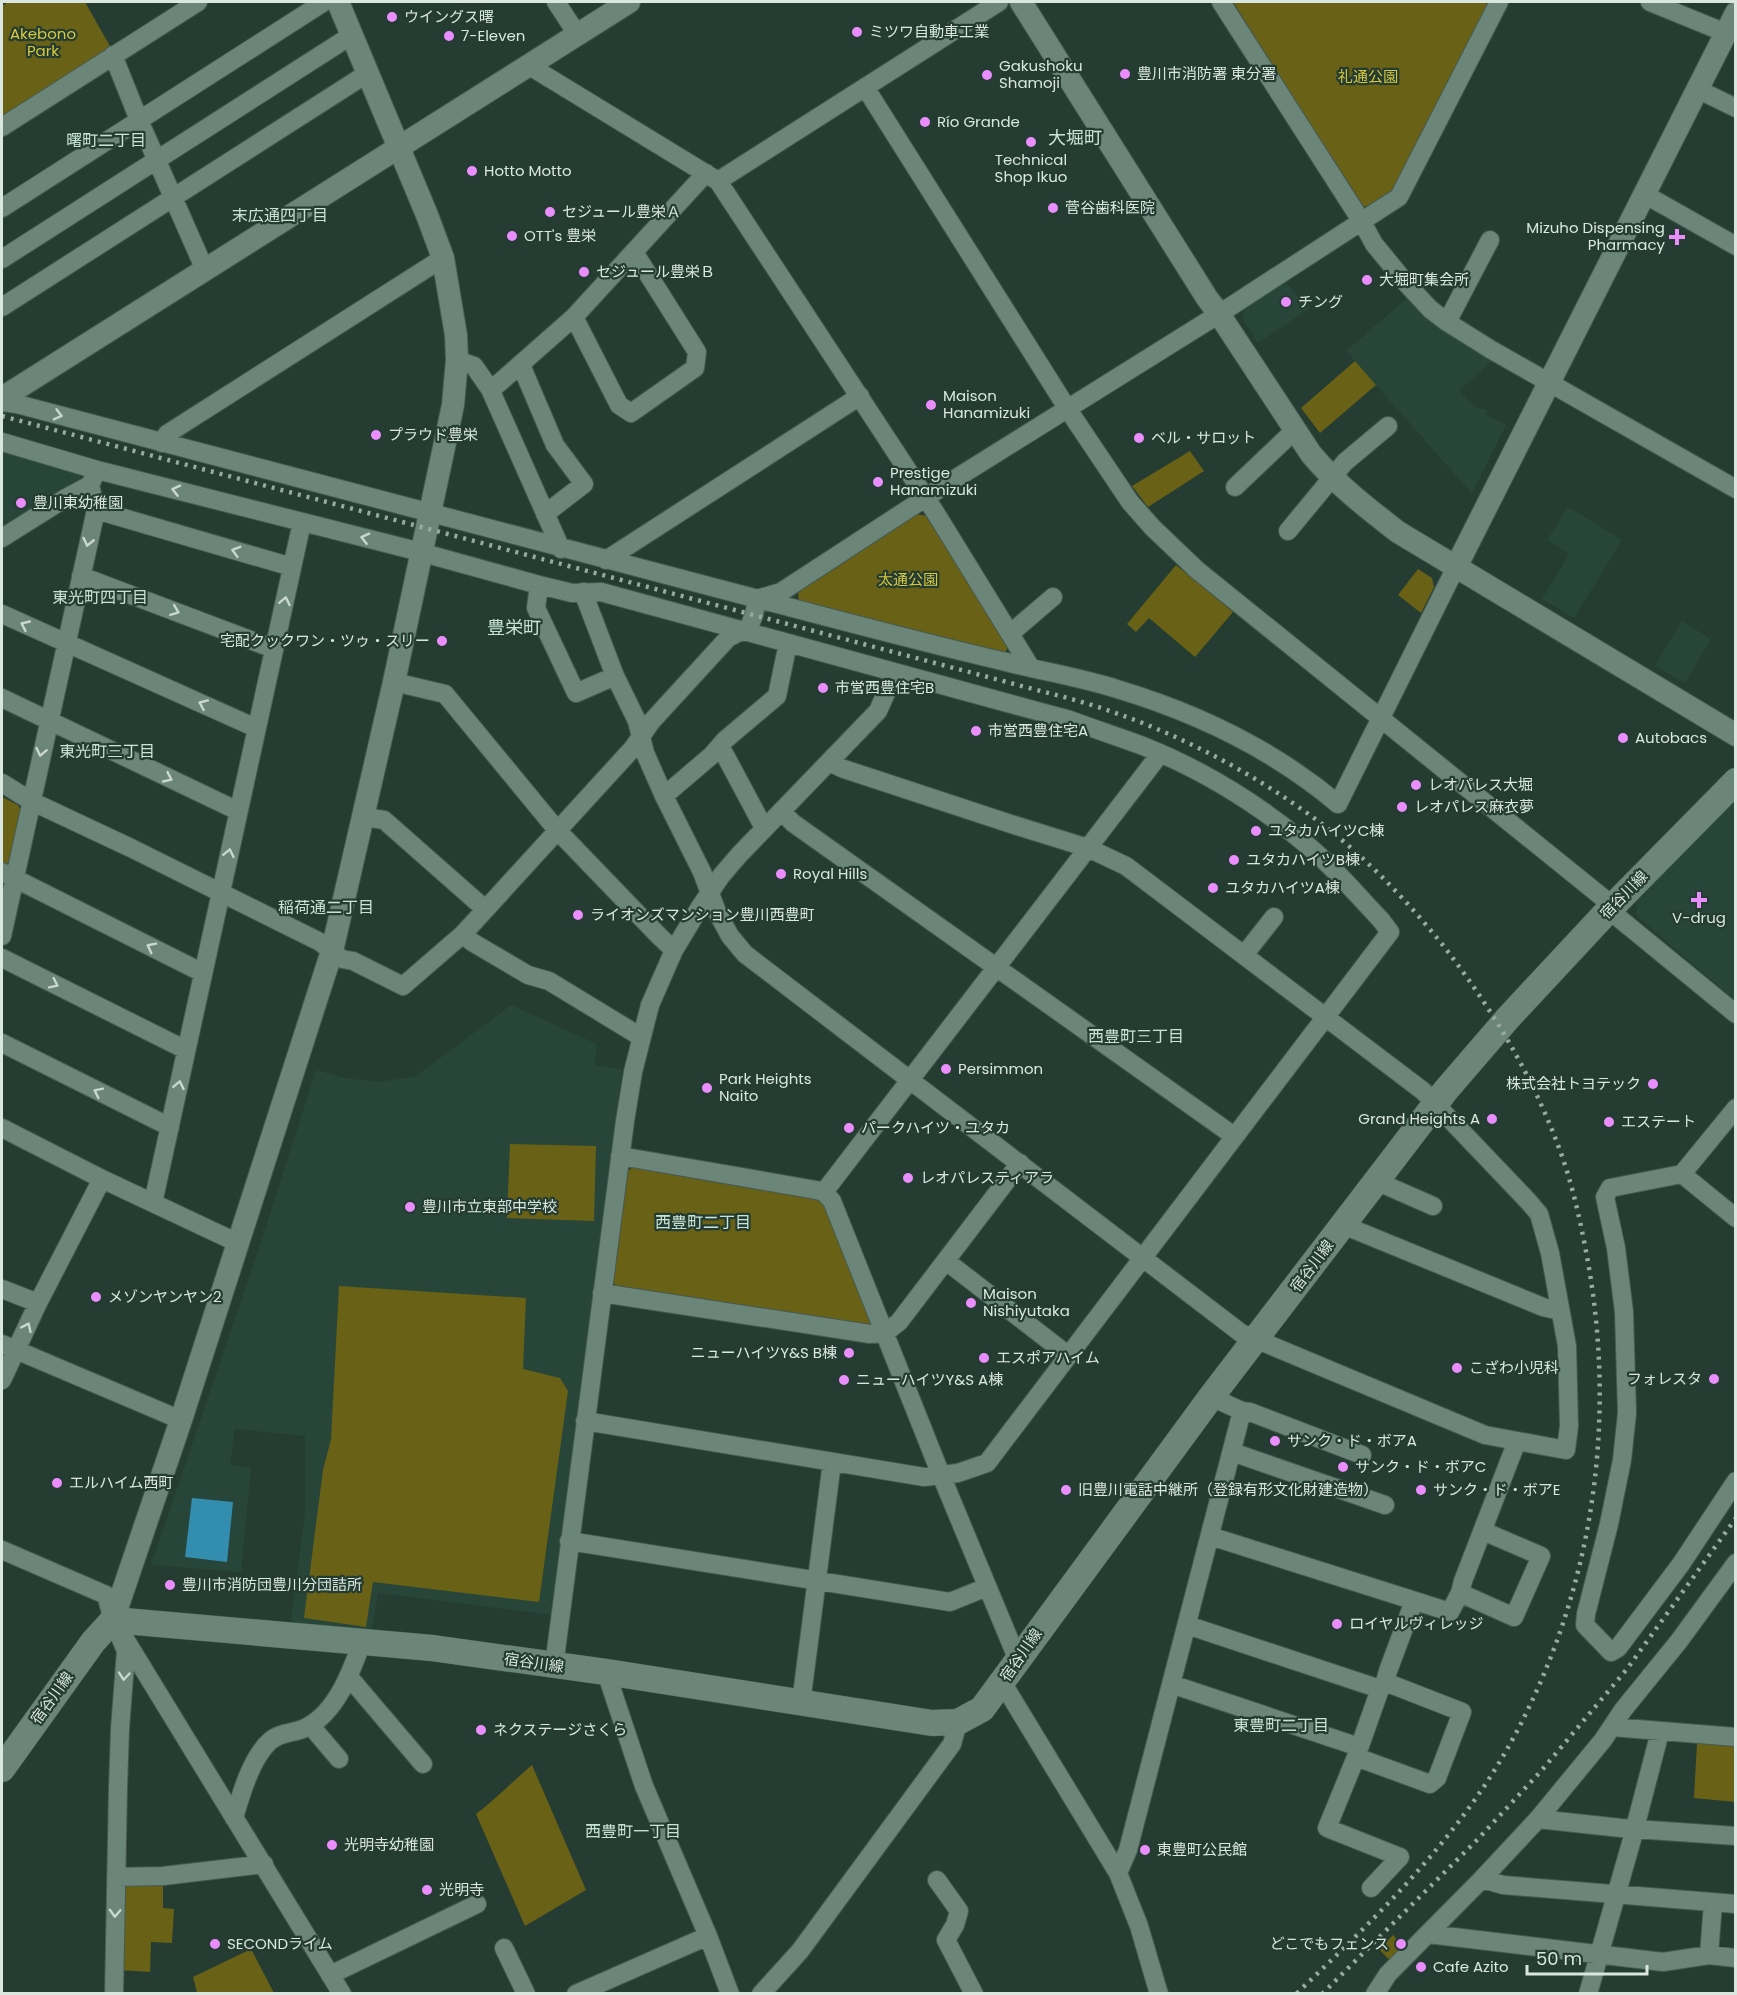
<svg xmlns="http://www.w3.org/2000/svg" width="1737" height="1995" viewBox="0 0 1737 1995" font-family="Poppins,'Noto Sans JP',sans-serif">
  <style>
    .built { fill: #274639 }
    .green { fill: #696115 }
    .water { fill: #338daf }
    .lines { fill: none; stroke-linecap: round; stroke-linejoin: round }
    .minor-casing { stroke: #455a51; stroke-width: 20 }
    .tertiary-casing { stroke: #455a51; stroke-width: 24 }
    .secondary-casing { stroke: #455a51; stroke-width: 27 }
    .minor { stroke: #6b8579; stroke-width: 18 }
    .tertiary { stroke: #6b8579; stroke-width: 22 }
    .secondary { stroke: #6b8579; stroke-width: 26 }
    .rail { stroke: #98aaa1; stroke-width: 4.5; stroke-dasharray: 3 6; stroke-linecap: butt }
    .oneway { stroke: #c8d8d1 }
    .poi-dot { fill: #ea8dfd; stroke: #243c32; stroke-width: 2 }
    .labels { text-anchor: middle; stroke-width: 4.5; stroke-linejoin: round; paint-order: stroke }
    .poi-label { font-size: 15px; fill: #d9e7e0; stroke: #243c32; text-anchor: start }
    .park-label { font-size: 15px; fill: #d7c83d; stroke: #243c32 }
    .street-label { font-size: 15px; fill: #d9e7e0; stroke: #243c32 }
    .neighbourhood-label { font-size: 16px; fill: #c7e3d5; stroke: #243c32 }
    .quarter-label { font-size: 18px; fill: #c7e3d5; stroke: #243c32 }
  </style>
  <rect width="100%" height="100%" fill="#243c32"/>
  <path class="built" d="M1285 282 1310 308 1258 343 1242 318 1244 308Z
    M1407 298 1421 312 1449 334 1492 361 1459 391 1476 407 1486 410 1487 415 1506 425 1472 494 1346 351Z
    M2 451 82 472 81 478 2 529Z
    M1568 507 1622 540 1574 618 1542 599 1569 554 1547 540Z
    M1682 621 1711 639 1685 683 1655 666Z
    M1735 798V1000L1637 916 1636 903Z
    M511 1005 597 1044 595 1065 622 1069 551 1615 378 1593 371 1635 299 1626 291 1619 305 1513V1436L235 1429 230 1465 251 1468 241 1572 151 1565 258 1251 316 1070 345 1078 379 1082 416 1076Z"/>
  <path class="green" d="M8 2H85L111 48 2 119V6Z
    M1233 2H1489L1392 193 1371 207 1362 206Z
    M1355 361 1376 385 1320 433 1301 408Z
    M1190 451 1204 471 1148 507 1132 486Z
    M917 514 926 516 1008 646 1004 657 799 605 798 591Z
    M1176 565 1233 612 1195 657 1149 618 1136 632 1127 624Z
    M1418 569 1432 578 1434 587 1421 613 1398 595Z
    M2 797 18 805 22 812 10 866 2 867Z
    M510 1144 596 1146 594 1221 507 1218Z
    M634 1166 817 1195 826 1204 872 1319 868 1328 618 1289 613 1282 628 1171Z
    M339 1286 526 1298 523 1369 560 1378 568 1391 539 1602 373 1582 366 1627 304 1618 323 1470 331 1439Z
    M1697 1742 1735 1743V1802L1694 1798Z
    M532 1765 586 1890 525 1926 476 1814C496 1799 513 1781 532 1765Z
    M163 1881V1908L174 1909 172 1943 151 1942 150 1972 119 1970 123 1884Z
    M1393 1935 1410 1953 1396 1967 1379 1949Z
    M251 1949 274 1993H197L193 1977Z"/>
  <path class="water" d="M192 1498 233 1502 227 1562 185 1557Z"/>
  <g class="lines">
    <g class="minor-casing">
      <path id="minor" d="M556 2 577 34
        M1221 2 1362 222 1374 244 1406 283 1430 309 1447 322 1490 349 1736 489
        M1650 2 1726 33
        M113 55 139 120 205 270
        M528 65 718 181 999 2
        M865 87 1067 408 1130 502 1152 527 1197 570 1602 897 1620 919 1736 1014
        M1697 89 1736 108
        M2 127 198 2
        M718 181 935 512 1031 668
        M1644 194 1736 246
        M2 208 324 2
        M2 259 352 35
        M2 307 368 73
        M574 317 619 405 631 413 695 368 697 352 634 252
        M1447 322 1490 240
        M457 360 474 366 490 389 498 384 574 317 706 173
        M521 365 555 445 584 484 545 514
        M490 389 561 549
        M2 402 17 404C264 470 511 536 758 599 839 620 920 642 1002 661 1040 671 1079 677 1117 689 1197 713 1274 750 1338 804L1456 567
        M2 442 97 470 409 549 539 585 572 593 601 592 1070 720C1094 729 1119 737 1143 746 1203 770 1258 804 1307 845 1334 867 1357 895 1381 920L1390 932 987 1463 958 1473 924 1477 585 1421
        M162 443 167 434 443 258
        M1235 487 1295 430
        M96 510 292 567
        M1288 531 1345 462 1388 426
        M2 538 64 499 90 485
        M606 560 860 396
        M81 576 274 649
        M539 585 536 608 576 693 615 676
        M583 592 615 676 637 721 645 753 664 796 702 872 717 912 730 936 745 954 1241 1333 1485 1435 1566 1450 1569 1426 1567 1346 1550 1253 1539 1214 1528 1201 1423 1091 1126 866 1088 848 1011 824 844 769 829 762
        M2 614 256 728
        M1011 633 1053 597
        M394 682 445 694 557 830 660 937 674 950
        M2 698 238 811
        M719 747 725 755 764 828
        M2 783 31 801 131 848 320 942 342 959 353 961 403 986 463 934 633 748 651 722 728 638 749 627 754 615 757 599 781 592 942 487 1219 314 1399 197 1499 2
        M664 796 712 755 725 740 777 696 788 643
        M781 811 793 823 1234 1136
        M364 817 384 820 485 909
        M2 872 203 973
        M463 934 472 942 528 975 549 981 641 1037
        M2 936 96 510 90 485 97 470
        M1244 955 1274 917
        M2 958 186 1050
        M2 1043 170 1127
        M1736 1108 1682 1174 1610 1188 1605 1197 1616 1248 1624 1312 1627 1413 1622 1460 1609 1524 1586 1614 1585 1625 1611 1652 1618 1648 1681 1564 1736 1481
        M2 1128 102 1179 238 1243
        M620 1156 816 1190 824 1192 832 1201 941 1475 1017 1658
        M1682 1174 1736 1218
        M1376 1181 1433 1206
        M824 1192 1160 754
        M153 1203 302 522
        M1343 1225 1543 1307 1560 1311
        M946 1261 1069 1356
        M2 1289 38 1303
        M602 1293 870 1334 885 1333 899 1322 1020 1163
        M2 1344 181 1420
        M2 1380 38 1303 102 1179
        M1242 1411 1250 1412 1362 1455
        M1232 1452 1385 1505
        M1210 1536 1450 1612 1460 1593 1463 1581 1517 1441
        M569 1541 950 1602 987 1587
        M2 1550 106 1595 113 1620 126 1651 120 1729 118 1788 114 1994
        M1460 1593 1514 1617 1541 1556 1483 1531
        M1187 1625 1380 1689
        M125 1639 342 1994
        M554 1666 625 1121 633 1072 650 1005 674 950 700 907 721 876 739 855 878 711 895 673
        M606 1672 644 1786 708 1936 730 1994
        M349 1677 423 1764
        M1002 1682 1118 1873 1139 1926 1159 1994
        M1171 1684 1359 1747
        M801 1703 832 1462
        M310 1725 339 1759
        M1612 1727 1736 1737
        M1356 1757 1430 1784 1437 1778 1462 1712 1385 1682 1388 1671 1414 1601
        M234 1818C241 1794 251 1759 269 1742 280 1731 295 1734 307 1727 337 1711 351 1672 362 1642
        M1538 1819 1621 1828 1736 1836
        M1118 1873 1128 1850 1242 1411 1211 1397
        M116 1877 163 1876 264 1864
        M1482 1879 1503 1885 1736 1904
        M937 1880 959 1911 955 1925 946 1940 974 1994
        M1371 1888 1400 1857 1327 1828 1356 1757 1380 1689 1385 1682
        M1428 1934 1663 1962 1709 1955 1736 1958
        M504 1948 526 1994
        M1709 1955 1713 1903
        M330 1975 477 1904
        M576 1994 708 1936
        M761 1994 800 1951 952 1744 958 1722
        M1375 1994 1388 1974 1482 1879 1538 1819 1603 1740 1623 1710 1679 1641 1736 1563
        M1588 1994 1631 1843 1660 1732"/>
    </g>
    <g class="tertiary-casing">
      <path id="tertiary" d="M1021 2 1207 298 1219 314 1311 454C1336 484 1367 508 1398 532L1736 735
        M2 398 629 2
        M1456 567 1736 13
        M113 1620 181 1420 332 951 394 682 453 405 457 360 456 335 443 258 427 215 338 2"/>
    </g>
    <g class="secondary-casing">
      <path id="secondary" d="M2 1769 93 1642 113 1620 432 1648 606 1672 932 1723 958 1722 982 1709 1211 1397 1446 1090 1508 1018 1603 916 1736 781"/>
    </g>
    <use href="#minor" class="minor"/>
    <use href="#tertiary" class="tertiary"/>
    <use href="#secondary" class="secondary"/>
    <path class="rail" d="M2 416 1003 681C1039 691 1076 699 1110 711 1180 735 1247 770 1307 813 1358 849 1403 896 1442 944 1495 1012 1539 1086 1566 1168 1576 1200 1583 1234 1589 1268 1616 1427 1592 1590 1516 1733 1462 1835 1379 1915 1296 1994
      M1322 1994 1478 1839 1542 1770 1627 1669 1736 1518"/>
  </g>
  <defs><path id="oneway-chevron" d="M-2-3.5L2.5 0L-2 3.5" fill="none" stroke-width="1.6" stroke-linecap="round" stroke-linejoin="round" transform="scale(1.5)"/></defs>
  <g class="oneway">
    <use href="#oneway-chevron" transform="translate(58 415) rotate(15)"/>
    <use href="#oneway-chevron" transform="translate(176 490) rotate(-166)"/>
    <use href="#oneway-chevron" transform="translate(365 538) rotate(-166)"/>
    <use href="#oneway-chevron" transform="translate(88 542) rotate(103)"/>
    <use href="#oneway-chevron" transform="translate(236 551) rotate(-164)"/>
    <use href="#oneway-chevron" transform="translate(285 601) rotate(-78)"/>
    <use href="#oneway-chevron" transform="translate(175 611) rotate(21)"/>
    <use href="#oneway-chevron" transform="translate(25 625) rotate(-155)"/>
    <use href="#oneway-chevron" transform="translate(203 704) rotate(-156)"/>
    <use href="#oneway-chevron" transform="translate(41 752) rotate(102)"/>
    <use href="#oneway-chevron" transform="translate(168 778) rotate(25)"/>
    <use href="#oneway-chevron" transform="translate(229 853) rotate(-78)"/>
    <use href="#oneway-chevron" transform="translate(151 947) rotate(-153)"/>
    <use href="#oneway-chevron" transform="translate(54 984) rotate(26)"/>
    <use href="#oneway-chevron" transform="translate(179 1085) rotate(-78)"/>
    <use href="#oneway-chevron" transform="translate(98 1092) rotate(-154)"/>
    <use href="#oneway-chevron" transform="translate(27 1327) rotate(-65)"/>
    <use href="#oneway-chevron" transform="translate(124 1676) rotate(95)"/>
    <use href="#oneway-chevron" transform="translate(115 1913) rotate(92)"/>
  </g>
  <g class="poi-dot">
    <circle cx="392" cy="17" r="6"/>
    <circle cx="857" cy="32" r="6"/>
    <circle cx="449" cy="36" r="6"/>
    <circle cx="1125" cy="74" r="6"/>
    <circle cx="987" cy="75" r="6"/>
    <circle cx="925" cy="122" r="6"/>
    <circle cx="1031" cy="142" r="6"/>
    <circle cx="472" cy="171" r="6"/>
    <circle cx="1053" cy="208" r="6"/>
    <circle cx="550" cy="212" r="6"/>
    <circle cx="512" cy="236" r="6"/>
    <path d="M1674 228h6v6h6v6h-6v6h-6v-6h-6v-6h6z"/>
    <circle cx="584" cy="272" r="6"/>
    <circle cx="1367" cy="280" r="6"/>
    <circle cx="1286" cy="302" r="6"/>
    <circle cx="931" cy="405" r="6"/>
    <circle cx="376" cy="435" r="6"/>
    <circle cx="1139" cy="438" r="6"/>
    <circle cx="878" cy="482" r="6"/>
    <circle cx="21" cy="503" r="6"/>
    <circle cx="442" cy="641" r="6"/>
    <circle cx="823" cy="688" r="6"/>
    <circle cx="976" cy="731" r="6"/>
    <circle cx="1623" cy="738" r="6"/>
    <circle cx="1416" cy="785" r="6"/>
    <circle cx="1402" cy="807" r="6"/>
    <circle cx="1256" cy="831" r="6"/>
    <circle cx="1234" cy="860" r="6"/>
    <circle cx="781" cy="874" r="6"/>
    <circle cx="1213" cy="888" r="6"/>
    <path d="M1696 891h6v6h6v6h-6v6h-6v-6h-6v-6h6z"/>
    <circle cx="578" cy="915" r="6"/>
    <circle cx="946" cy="1069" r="6"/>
    <circle cx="1653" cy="1084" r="6"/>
    <circle cx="707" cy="1088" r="6"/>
    <circle cx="1492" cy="1119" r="6"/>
    <circle cx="1609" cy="1122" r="6"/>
    <circle cx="849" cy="1128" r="6"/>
    <circle cx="908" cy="1178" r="6"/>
    <circle cx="410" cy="1207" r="6"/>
    <circle cx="96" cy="1297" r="6"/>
    <circle cx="971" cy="1303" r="6"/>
    <circle cx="849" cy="1353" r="6"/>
    <circle cx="984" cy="1358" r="6"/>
    <circle cx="1457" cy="1368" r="6"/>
    <circle cx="1714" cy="1379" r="6"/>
    <circle cx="844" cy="1380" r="6"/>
    <circle cx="1275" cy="1441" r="6"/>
    <circle cx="1343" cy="1467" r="6"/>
    <circle cx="57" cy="1483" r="6"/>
    <circle cx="1066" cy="1490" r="6"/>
    <circle cx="1421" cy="1490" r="6"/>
    <circle cx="170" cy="1585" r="6"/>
    <circle cx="1337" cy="1624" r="6"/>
    <circle cx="481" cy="1730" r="6"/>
    <circle cx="332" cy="1845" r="6"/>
    <circle cx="1145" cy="1850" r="6"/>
    <circle cx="427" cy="1890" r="6"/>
    <circle cx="215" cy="1944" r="6"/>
    <circle cx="1401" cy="1944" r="6"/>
    <circle cx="1421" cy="1967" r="6"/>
  </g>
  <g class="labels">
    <g class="poi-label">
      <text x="404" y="22">ウイングス曙</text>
      <text x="869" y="37">ミツワ自動車工業</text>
      <text x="461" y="41">7-Eleven</text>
      <text x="999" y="71">Gakushoku<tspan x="999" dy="17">Shamoji</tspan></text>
      <text x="1137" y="79">豊川市消防署 東分署</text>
      <text x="937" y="127">Río Grande</text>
      <text x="1031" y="165" text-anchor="middle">Technical<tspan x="1031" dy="17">Shop Ikuo</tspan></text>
      <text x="484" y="176">Hotto Motto</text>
      <text x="1065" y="213">菅谷歯科医院</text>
      <text x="562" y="217">セジュール豊栄Ａ</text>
      <text x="1665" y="233" text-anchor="end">Mizuho Dispensing<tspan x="1665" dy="17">Pharmacy</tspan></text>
      <text x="524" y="241">OTT's 豊栄</text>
      <text x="596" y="277">セジュール豊栄Ｂ</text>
      <text x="1379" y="285">大堀町集会所</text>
      <text x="1298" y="307">チング</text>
      <text x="943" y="401">Maison<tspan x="943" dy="17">Hanamizuki</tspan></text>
      <text x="388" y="440">プラウド豊栄</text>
      <text x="1151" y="443">ベル・サロット</text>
      <text x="890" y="478">Prestige<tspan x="890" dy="17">Hanamizuki</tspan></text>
      <text x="33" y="508">豊川東幼稚園</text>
      <text x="430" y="646" text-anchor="end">宅配クックワン・ツゥ・スリー</text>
      <text x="835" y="693">市営西豊住宅B</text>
      <text x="988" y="736">市営西豊住宅A</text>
      <text x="1635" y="743">Autobacs</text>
      <text x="1428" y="790">レオパレス大堀</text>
      <text x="1414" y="812">レオパレス麻衣夢</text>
      <text x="1268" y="836">ユタカハイツC棟</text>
      <text x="1246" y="865">ユタカハイツB棟</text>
      <text x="793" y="879">Royal Hills</text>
      <text x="1225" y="893">ユタカハイツA棟</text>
      <text x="590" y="920">ライオンズマンション豊川西豊町</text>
      <text x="1699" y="923" text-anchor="middle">V-drug</text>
      <text x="958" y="1074">Persimmon</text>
      <text x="719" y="1084">Park Heights<tspan x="719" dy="17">Naito</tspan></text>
      <text x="1641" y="1089" text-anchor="end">株式会社トヨテック</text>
      <text x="1480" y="1124" text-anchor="end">Grand Heights A</text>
      <text x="1621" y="1127">エステート</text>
      <text x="861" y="1133">パークハイツ・ユタカ</text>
      <text x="920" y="1183">レオパレスティアラ</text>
      <text x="422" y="1212">豊川市立東部中学校</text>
      <text x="983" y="1299">Maison<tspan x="983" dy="17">Nishiyutaka</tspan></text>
      <text x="108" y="1302">メゾンヤンヤン2</text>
      <text x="837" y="1358" text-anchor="end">ニューハイツY&amp;S B棟</text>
      <text x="996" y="1363">エスポアハイム</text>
      <text x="1469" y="1373">こざわ小児科</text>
      <text x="1702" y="1384" text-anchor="end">フォレスタ</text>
      <text x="856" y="1385">ニューハイツY&amp;S A棟</text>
      <text x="1287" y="1446">サンク・ド・ボアA</text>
      <text x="1355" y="1472">サンク・ド・ボアC</text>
      <text x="69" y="1488">エルハイム西町</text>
      <text x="1078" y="1495">旧豊川電話中継所（登録有形文化財建造物）</text>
      <text x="1433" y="1495">サンク・ド・ボアE</text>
      <text x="182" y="1590">豊川市消防団豊川分団詰所</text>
      <text x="1349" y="1629">ロイヤルヴィレッジ</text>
      <text x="493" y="1735">ネクステージさくら</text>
      <text x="344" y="1850">光明寺幼稚園</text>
      <text x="1157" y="1855">東豊町公民館</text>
      <text x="439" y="1895">光明寺</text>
      <text x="227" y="1949">SECONDライム</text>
      <text x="1389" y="1949" text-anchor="end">どこでもフェンス</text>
      <text x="1433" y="1972">Cafe Azito</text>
    </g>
    <g class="park-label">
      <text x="43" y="39">Akebono<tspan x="43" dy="17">Park</tspan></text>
      <text x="1368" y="82">礼通公園</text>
      <text x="908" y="585">太通公園</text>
    </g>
    <g class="street-label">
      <text transform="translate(1624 895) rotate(-46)" y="5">宿谷川線</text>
      <text transform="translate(1312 1266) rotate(-53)" y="5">宿谷川線</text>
      <text transform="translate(1021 1655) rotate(-55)" y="5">宿谷川線</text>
      <text transform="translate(534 1663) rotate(8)" y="5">宿谷川線</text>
      <text transform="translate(52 1698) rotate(-54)" y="5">宿谷川線</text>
    </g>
    <g class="neighbourhood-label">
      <text x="106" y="146">曙町二丁目</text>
      <text x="280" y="221">末広通四丁目</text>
      <text x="100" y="603">東光町四丁目</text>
      <text x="107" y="757">東光町三丁目</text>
      <text x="326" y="913">稲荷通二丁目</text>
      <text x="1136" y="1042">西豊町三丁目</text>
      <text x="703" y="1228">西豊町二丁目</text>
      <text x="1281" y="1731">東豊町二丁目</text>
      <text x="633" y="1837">西豊町一丁目</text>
    </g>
    <g class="quarter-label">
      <text x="1075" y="144">大堀町</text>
      <text x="514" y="634">豊栄町</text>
    </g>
  </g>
  <rect width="1737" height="1995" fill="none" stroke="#d9e7e0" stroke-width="6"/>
  <path d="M1527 1965v9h120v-9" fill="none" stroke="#d9e7e0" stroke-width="3"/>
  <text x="1536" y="1965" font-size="18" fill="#d9e7e0" stroke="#243c32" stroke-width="4.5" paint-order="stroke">50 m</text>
</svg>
